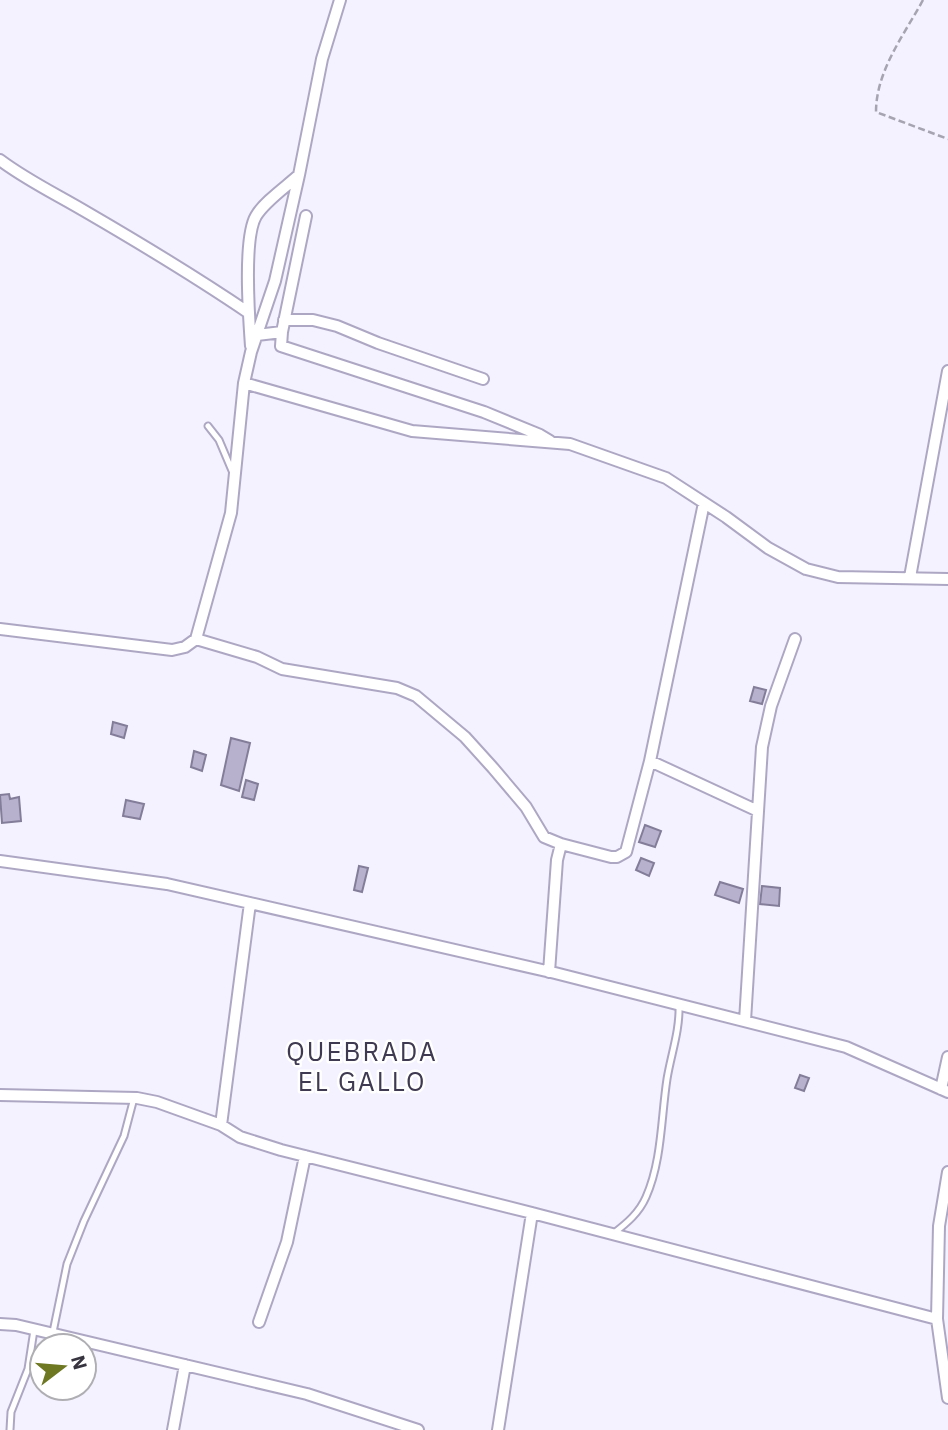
<svg xmlns="http://www.w3.org/2000/svg" width="948" height="1430" viewBox="0 0 948 1430" font-family="'IBM Plex Sans',sans-serif">
  <style>
    .building { fill: #b7b1ce; stroke: #837d99; stroke-width: 2 }
    .lines { fill: none; stroke-linecap: round; stroke-linejoin: round }
    .service-casing { stroke: #aea7c4; stroke-width: 9 }
    .minor-casing { stroke: #aea7c4; stroke-width: 14 }
    .path { stroke: #a6a4b0; stroke-width: 2.5; stroke-dasharray: 7 3.5; stroke-linecap: butt }
    .service { stroke: #fff; stroke-width: 5 }
    .minor { stroke: #fff; stroke-width: 10 }
    .labels { text-anchor: middle; stroke-width: 5; stroke-linejoin: round; paint-order: stroke }
    .neighbourhood-label { font-size: 26px; letter-spacing: 2px; fill: #3f3951; stroke: #fff }
  </style>
  <rect width="100%" height="100%" fill="#f4f2fe"/>
  <path class="building" d="M754 687 766 690 762 704 750 701Z
    M113 722 127 726 124 738 111 734Z
    M231 738 250 743 239 791 221 785Z
    M194 751 206 755 202 771 191 767Z
    M246 780 258 784 254 800 242 797Z
    M9 794 10 799 19 797 21 821 2 823 0 795Z
    M126 800 144 804 140 819 123 816Z
    M645 825 661 831 655 847 639 842Z
    M641 858 654 863 649 876 636 870Z
    M359 866 368 868 362 892 354 890Z
    M720 882 743 889 739 903 715 895Z
    M762 886 780 888 779 906 760 904Z
    M800 1075 809 1078 804 1091 795 1088Z"/>
  <g class="lines">
    <g class="service-casing">
      <path id="service" d="M208 426 219 440 233 473
        M614 1233C627 1223 639 1213 646 1197 662 1161 661 1118 667 1079 671 1054 680 1031 679 1004
        M53 1332 67 1264 84 1221 124 1136 134 1098
        M10 1430 11 1412 28 1369 34 1330"/>
    </g>
    <g class="minor-casing">
      <path id="minor" d="M0 160C28 181 58 195 88 213 143 245 196 277 249 313
        M306 216 282 332 281 346 484 412 540 435 550 441
        M284 320H313L337 326 378 343 483 379
        M257 335 282 332
        M251 346C249 318 243 238 256 216 264 202 287 186 299 175
        M244 383 412 431 570 444 666 478 726 517 768 548 806 569 838 577 948 579
        M910 577 948 371
        M0 629 172 650 185 647 196 639 231 513 244 383 251 352 275 281 299 175 322 59 340 0
        M196 639 257 657 282 669 397 688 416 696 465 737 493 768 526 807 544 837 561 844
        M650 761 758 811
        M0 861 167 884 555 973 846 1047 948 1092
        M549 972 557 860 561 844 611 857H617L626 852 650 761 704 503
        M745 1021 762 747 771 706 795 639
        M941 1089 948 1057
        M0 1095 137 1098 157 1102 221 1125 240 1137 281 1150 532 1213 937 1319
        M221 1125 250 903
        M948 1172 939 1226 937 1319 948 1398
        M259 1322 287 1242 305 1156
        M0 1324 16 1325 307 1394 418 1430
        M173 1430 185 1365
        M498 1430 532 1213"/>
    </g>
    <path class="path" d="M923 0C904 35 876 71 876 112L948 139"/>
    <use href="#service" class="service"/>
    <use href="#minor" class="minor"/>
  </g>
  <g class="labels">
    <g class="neighbourhood-label">
      <text x="362" y="1061">QUEBRADA<tspan x="362" dy="30">EL GALLO</tspan></text>
    </g>
  </g>
  <g transform="translate(63 1367) rotate(74)"><circle r="33" fill="#ffffff" stroke="#afaeb3" stroke-width="2"/>
  <path d="M0-5L12 26L0 18L-12 26Z" fill="#6e7822"/>
  <text y="-10" font-size="19" font-weight="bold" text-anchor="middle" fill="#373440">N</text>
  </g>
</svg>
